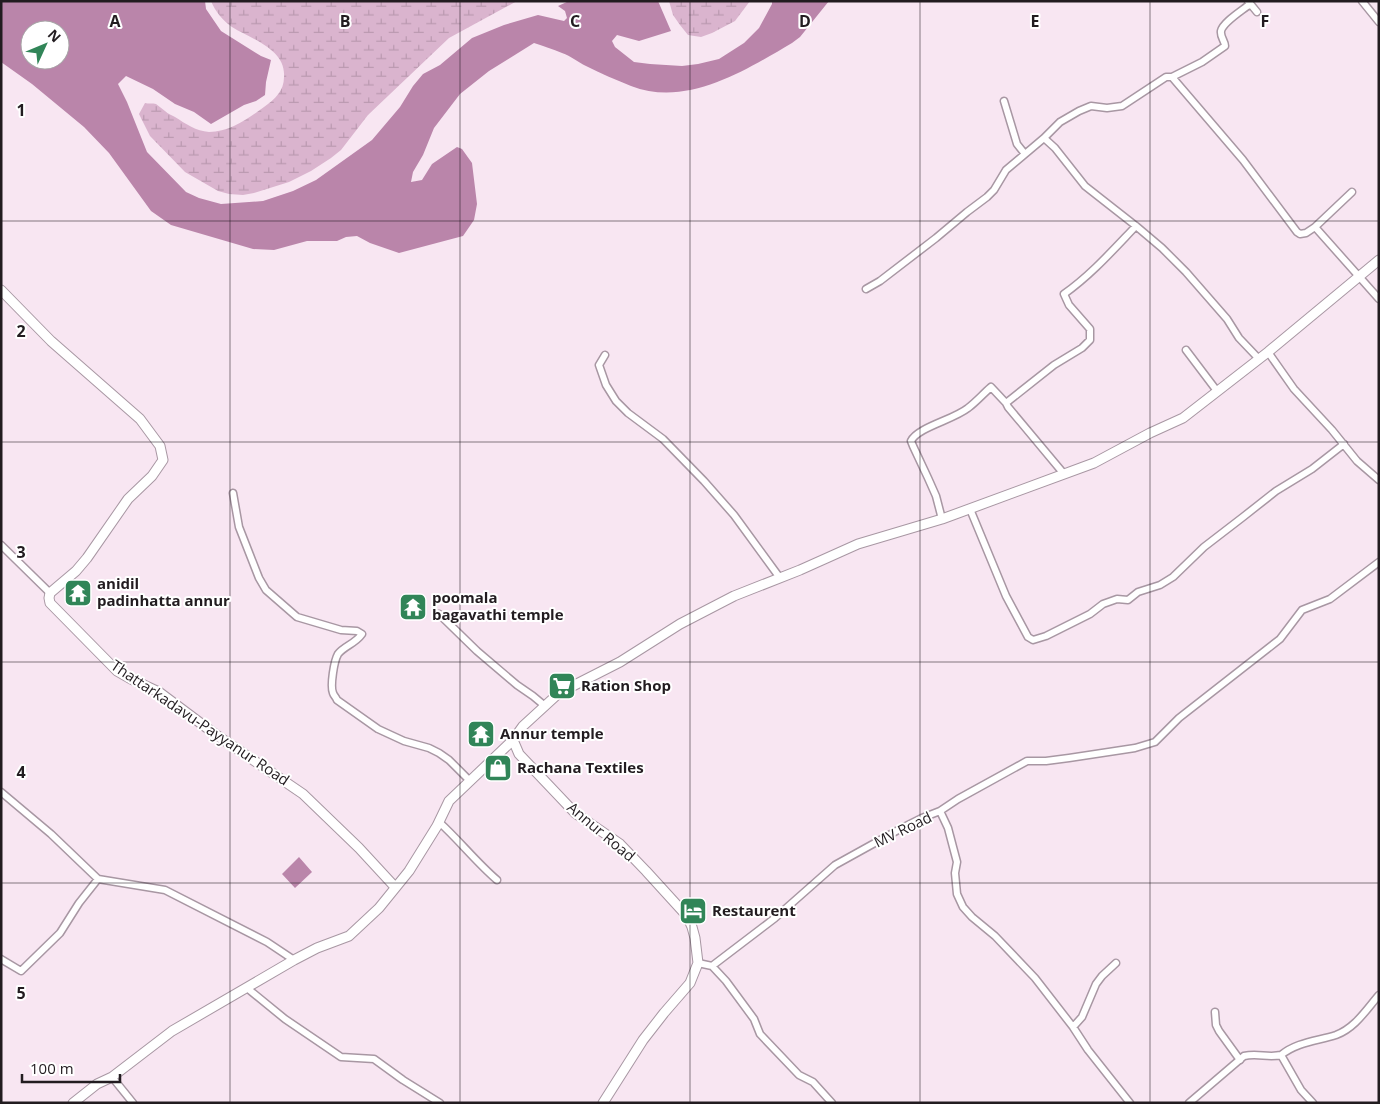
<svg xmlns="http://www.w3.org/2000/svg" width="1380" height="1104" viewBox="0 0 1380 1104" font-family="'Open Sans',sans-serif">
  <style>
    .wetland { fill: url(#wetland-marsh) }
    .water { fill: #ba85aa; fill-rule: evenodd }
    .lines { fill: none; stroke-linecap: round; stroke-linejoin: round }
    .street-casing { stroke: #a897a3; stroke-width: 9 }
    .secondary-casing { stroke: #a897a3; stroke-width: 11 }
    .street { stroke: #fff; stroke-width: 6 }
    .secondary { stroke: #fff; stroke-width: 9 }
    .grid { fill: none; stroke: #221c20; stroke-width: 1; stroke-opacity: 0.55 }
    .labels { text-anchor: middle; stroke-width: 4; stroke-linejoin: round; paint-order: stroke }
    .poi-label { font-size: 15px; font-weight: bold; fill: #221c20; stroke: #fff; text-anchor: start }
    .street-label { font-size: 15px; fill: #221c20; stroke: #fff }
    .grid-label { font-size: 16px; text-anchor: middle; font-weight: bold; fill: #221c20; stroke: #fff; stroke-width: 4; stroke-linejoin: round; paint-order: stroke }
  </style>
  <defs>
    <pattern id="wetland-marsh" width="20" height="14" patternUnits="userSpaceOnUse" patternTransform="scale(1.25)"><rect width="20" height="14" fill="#dab4ce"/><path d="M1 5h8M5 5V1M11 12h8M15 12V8" fill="none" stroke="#bb9ab1"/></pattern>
  </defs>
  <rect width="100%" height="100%" fill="#f8e6f2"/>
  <path class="wetland" d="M211 1H517L449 38 368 115 341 150 331 158 311 171 289 182 254 193 243 195 229 194 218 191 185 172 150 136 139 114 145 103C148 104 153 103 156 104 159 106 162 109 165 111 168 114 172 115 175 117 186 124 196 131 209 132 230 132 249 118 264 107 275 99 284 91 284 77 286 49 251 39 232 27 223 21 215 11 211 1Z
    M669 1H750L735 21 712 33 701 37 688 35 680 25 673 15Z"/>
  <path class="water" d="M1 1H205L206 9 221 31 261 56 271 60 266 82 265 95 256 101 244 105 211 124 194 112 175 104 153 89 126 76 118 84 127 102 147 152 186 192 199 198 221 204 263 201 293 191 316 180 372 140 400 107 413 86 423 74 440 65 472 38 504 25 538 15 564 21 567 18 565 11 558 6 569 1H658L671 31 639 41 617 35 612 41 615 47 634 62 650 64 682 66 698 64 719 59 744 43 759 28 772 4V1H829L800 37 792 43C746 70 687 108 631 86 616 80 600 73 586 66 578 62 571 56 562 53 553 49 543 46 534 43L489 71 460 94 434 128 423 155 413 172 411 182 422 180 432 164 457 147 462 149 472 163 477 204 474 220 463 236 399 253 370 243 357 236 346 237 337 241H307L274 250 253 249 171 225 151 211 109 153 84 127 32 84 1 62ZM30 30H60V60H30Z
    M299 857 312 872 295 888 282 874Z"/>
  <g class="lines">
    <g class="street-casing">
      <path id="street" d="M1248 1 1257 12
        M1362 1 1379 22
        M1172 77 1202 62 1225 46C1225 41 1220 37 1221 31 1223 22 1243 10 1250 4
        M1004 101 1017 144 1025 154
        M1044 138 1060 122 1079 111 1091 106 1107 108 1122 106 1166 77H1172L1243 160 1297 232 1300 234 1306 233 1315 227
        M1352 192 1315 227 1379 299
        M866 289 880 281 936 238 967 212 987 197 994 190 1006 170 1044 138 1055 148 1085 186 1136 226 1162 248 1186 272 1227 319 1239 338 1259 359
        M1186 350 1217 391
        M1268 352 1294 389 1332 430 1357 461 1379 480
        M605 355 599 365 606 385 616 401 628 413 663 439 704 481 734 515 780 578
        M1064 474 1008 407 1006 403 1054 365 1082 348 1090 340V329L1069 305 1064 294C1091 275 1113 250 1136 226
        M233 493 239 527 259 578 266 590 297 617 341 630 357 631 362 634C355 644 344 646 338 654 334 661 330 686 333 693 334 696 336 697 337 700L378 729 404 741 429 748 439 753 449 760 470 781
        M970 509 1006 596 1028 637 1033 640 1046 636 1090 614 1103 604 1117 599 1128 600 1138 592 1160 585 1173 577 1204 547 1243 517 1276 491 1312 469 1344 444
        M942 519 936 496 928 478 913 446 911 441C918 427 953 420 968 408 976 402 983 394 991 387L1006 403
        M1 545 50 593
        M439 614 477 651 517 685 533 696 545 706
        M1 792 51 834 98 879 165 890 267 942 294 960
        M940 811 958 799 1027 761H1046L1069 758 1135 748 1155 742 1179 718 1280 639 1302 610 1330 599 1379 562
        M439 822C459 840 476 862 497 880
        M1 959 21 971 60 933 79 903 98 879
        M698 963 712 966 775 918 835 865 900 829 922 818 940 811 948 828 953 847 957 862 955 873 957 894 963 907 972 917 995 936 1035 978 1073 1027 1088 1050 1130 1103
        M712 966 726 981 754 1019 760 1034 799 1075 813 1082 832 1103
        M247 988 285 1019 341 1057 374 1059 403 1080 440 1103
        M1215 1012 1216 1025 1219 1031 1240 1060
        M1073 1027 1082 1017 1096 984 1102 976 1116 963
        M112 1077 133 1103
        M1189 1103 1244 1056C1258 1053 1268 1058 1281 1055
        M1313 1103 1301 1090 1281 1055C1297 1042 1317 1041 1336 1035 1355 1028 1366 1010 1379 995"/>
    </g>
    <g class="secondary-casing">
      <path id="secondary" d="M1 290 51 341 140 419 160 446 163 460 152 476 128 499 87 558 76 571 50 593 49 598 50 603 117 671 131 679 159 692 215 734 303 794 359 848 395 887
        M513 740 519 754 575 813 620 844 646 871 687 916 692 927 695 938 698 963 690 983 664 1013 643 1040 603 1103
        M73 1103 97 1084 112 1077 172 1031 294 960 317 948 349 936 379 908 409 871 437 826 449 801 513 740 523 726 559 693 620 662 680 624 734 596 800 570 858 544 942 519 1094 463 1150 433 1183 418 1268 352 1379 260"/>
    </g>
    <use href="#street" class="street"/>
    <use href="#secondary" class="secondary"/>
  </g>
  <path class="grid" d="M230 1V1103M460 1V1103M690 1V1103M920 1V1103M1150 1V1103M1 221H1379M1 442H1379M1 662H1379M1 883H1379"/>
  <defs>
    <g id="temple-square" transform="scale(1.4375)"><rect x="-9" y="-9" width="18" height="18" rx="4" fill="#318558" stroke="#fff"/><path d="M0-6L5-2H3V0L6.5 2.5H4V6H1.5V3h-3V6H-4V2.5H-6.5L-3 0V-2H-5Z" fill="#fff"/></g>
    <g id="supermarket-square" transform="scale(1.4375)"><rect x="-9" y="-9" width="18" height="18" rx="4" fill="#318558" stroke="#fff"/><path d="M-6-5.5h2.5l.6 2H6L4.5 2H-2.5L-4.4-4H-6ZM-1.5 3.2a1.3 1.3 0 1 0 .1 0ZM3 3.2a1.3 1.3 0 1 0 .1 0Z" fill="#fff"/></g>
    <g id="shop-square" transform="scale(1.4375)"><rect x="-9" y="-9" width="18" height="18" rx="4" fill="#318558" stroke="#fff"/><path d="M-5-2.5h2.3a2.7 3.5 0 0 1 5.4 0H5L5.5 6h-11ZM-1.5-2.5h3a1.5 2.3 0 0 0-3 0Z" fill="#fff"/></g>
    <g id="hotel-square" transform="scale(1.4375)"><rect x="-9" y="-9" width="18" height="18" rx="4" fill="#318558" stroke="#fff"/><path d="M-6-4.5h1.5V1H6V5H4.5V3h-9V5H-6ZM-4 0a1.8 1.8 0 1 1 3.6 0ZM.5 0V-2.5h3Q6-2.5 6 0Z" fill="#fff"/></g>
  </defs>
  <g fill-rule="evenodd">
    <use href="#temple-square" x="78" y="593"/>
    <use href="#temple-square" x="413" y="607"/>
    <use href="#supermarket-square" x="562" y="686"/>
    <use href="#temple-square" x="481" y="734"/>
    <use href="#shop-square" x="498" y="768"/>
    <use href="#hotel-square" x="693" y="911"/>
  </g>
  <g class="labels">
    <g class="poi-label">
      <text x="97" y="589">anidil<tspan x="97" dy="17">padinhatta annur</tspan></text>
      <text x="432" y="603">poomala<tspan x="432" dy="17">bagavathi temple</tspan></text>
      <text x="581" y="691">Ration Shop</text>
      <text x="500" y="739">Annur temple</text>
      <text x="517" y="773">Rachana Textiles</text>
      <text x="712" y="916">Restaurent</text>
    </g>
    <g class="street-label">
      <text transform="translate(200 723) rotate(34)" y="5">Thattarkadavu-Payyanur Road</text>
      <text transform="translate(903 830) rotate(-26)" y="5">MV Road</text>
      <text transform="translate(601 832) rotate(40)" y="5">Annur Road</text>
    </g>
  </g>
  <g class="grid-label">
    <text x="115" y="27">A</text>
    <text x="345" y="27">B</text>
    <text x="575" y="27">C</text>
    <text x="805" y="27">D</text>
    <text x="1035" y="27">E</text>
    <text x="1265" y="27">F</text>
    <text x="21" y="116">1</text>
    <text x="21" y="337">2</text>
    <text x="21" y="558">3</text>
    <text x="21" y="778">4</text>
    <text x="21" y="999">5</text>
  </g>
  <rect width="1380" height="1104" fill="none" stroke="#221c20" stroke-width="5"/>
  <g transform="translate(45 45) rotate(46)"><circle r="24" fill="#ffffff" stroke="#a7a4a6"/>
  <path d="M0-4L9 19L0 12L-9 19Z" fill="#318558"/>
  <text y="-8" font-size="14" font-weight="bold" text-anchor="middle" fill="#221c20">N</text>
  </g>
  <path d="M22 1074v8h98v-8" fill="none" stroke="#221c20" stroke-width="2.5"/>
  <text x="30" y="1074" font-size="15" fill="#221c20" stroke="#ffffff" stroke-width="4" paint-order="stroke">100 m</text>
</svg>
